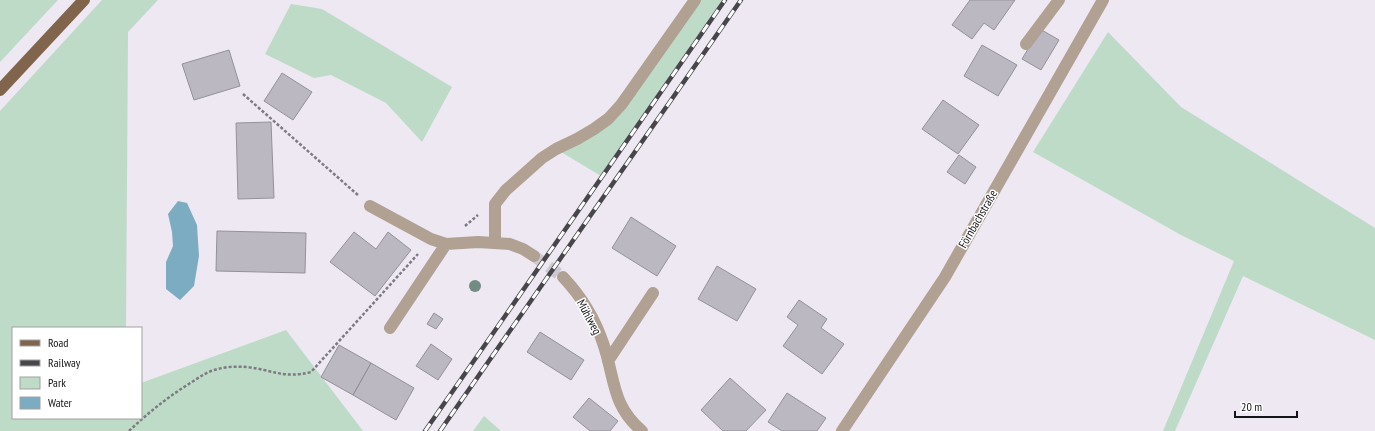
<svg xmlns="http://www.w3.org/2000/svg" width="1375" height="431" viewBox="0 0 1375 431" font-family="'PT Sans Narrow',sans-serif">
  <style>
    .green { fill: #bedbc8 }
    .water { fill: #7cacc2 }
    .building { fill: #bcb8c2; stroke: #95919a }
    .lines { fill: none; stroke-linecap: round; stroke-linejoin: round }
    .minor-tunnel { stroke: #cdc8d1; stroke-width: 12; stroke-dasharray: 12 6; stroke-linecap: butt }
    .path { stroke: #7d7a81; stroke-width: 2.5; stroke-dasharray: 3 2; stroke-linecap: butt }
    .minor { stroke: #b1a193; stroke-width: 12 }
    .major { stroke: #80644c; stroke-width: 12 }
    .rail-casing { stroke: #48464a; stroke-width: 4.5 }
    .rail { stroke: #fff; stroke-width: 3; stroke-dasharray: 9; stroke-linecap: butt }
    .tree { fill: #718c82 }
    .labels { text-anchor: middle; stroke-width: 3; stroke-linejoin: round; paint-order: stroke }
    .street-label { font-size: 12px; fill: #151417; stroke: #fff }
  </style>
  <rect width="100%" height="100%" fill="#ede8f2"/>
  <path class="green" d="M0 0H58L0 62Z
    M102 0H158L128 32 126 328H13V418H141V383L286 330 363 431H0V111Z
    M697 0H724L601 176 556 149 594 129Z
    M291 4 322 9 452 87 422 142 386 103 331 75 314 78 265 54Z
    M1108 32 1181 107 1375 228V340L1243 276 1175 431H1163L1234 261 1181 235 1033 152Z
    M484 416 501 431H473Z"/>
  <path class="water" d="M178 201 187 203 197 225 199 256 194 286 180 300 166 289V262L173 246 172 232 168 214Z"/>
  <path class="building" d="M970 0H1015L994 30 984 23 972 39 952 25Z
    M1040 29 1059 40 1041 70 1022 59Z
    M982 45 1017 65 998 96 964 76Z
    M229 50 240 86 194 100 182 64Z
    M282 73 312 92 293 120 264 101Z
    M943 100 979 125 958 154 922 129Z
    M271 122 274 198 238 199 236 123Z
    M959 155 976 167 965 184 947 172Z
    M631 217 676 246 657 276 612 248Z
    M217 231 306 233 305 273 216 271Z
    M354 232 376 249 388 232 411 250 375 296 330 262Z
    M717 266 756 289 737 321 698 299Z
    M799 300 827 319 821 328 844 344 822 374 783 346 798 325 787 317Z
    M434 313 443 319 436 329 427 324Z
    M540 332 584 360 571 380 527 352Z
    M431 344 452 359 438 380 416 366Z
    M339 345 371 363 353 395 321 377Z
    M371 363 414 388 396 420 353 395Z
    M730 378 766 410 746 431H723L701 410Z
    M787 393 826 418 817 431H782L768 422Z
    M589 398 618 421 610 431H590L573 417Z"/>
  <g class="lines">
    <path class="minor-tunnel" d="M534 256 563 277"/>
    <path class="path" d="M243 94 359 196
      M465 226 478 215
      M129 431C149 412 169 396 192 382 198 378 204 374 211 371 222 367 235 366 247 367 273 370 284 379 311 372L418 254"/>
    <path class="minor" d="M1026 44 1059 0
      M370 206 431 239 446 244 478 242 510 244 523 249 534 256
      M495 242V204L506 190 542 158 556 149 577 139 594 129 608 119 621 105 695 0
      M563 277C580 295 595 319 603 343 615 377 611 405 642 431
      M390 328 446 244
      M608 361 653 293
      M842 431 945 277 1103 0"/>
    <path class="major" d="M0 90 84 0"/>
    <g class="rail-casing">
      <path id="rail" d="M425 431 725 0
        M440 431 741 0"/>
    </g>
    <use href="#rail" class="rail"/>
  </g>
  <circle class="tree" cx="475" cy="286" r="6"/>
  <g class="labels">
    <g class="street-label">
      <text transform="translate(978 219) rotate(-60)" y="4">Förnbachstraße</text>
      <text transform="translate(589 317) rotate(62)" y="4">Mühlweg</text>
    </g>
  </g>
  <rect x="12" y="327" width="130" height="92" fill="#ffffff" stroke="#a1a1a2"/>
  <rect x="20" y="340" width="20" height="6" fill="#80644c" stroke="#a1a1a2"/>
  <text x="48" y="347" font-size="12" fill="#151417">Road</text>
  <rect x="20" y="360" width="20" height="6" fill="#48464a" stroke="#a1a1a2"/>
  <text x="48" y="367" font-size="12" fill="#151417">Railway</text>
  <rect x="20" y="377" width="20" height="12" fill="#bedbc8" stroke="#a1a1a2"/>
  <text x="48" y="387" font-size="12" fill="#151417">Park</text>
  <rect x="20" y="397" width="20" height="12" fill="#7cacc2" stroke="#a1a1a2"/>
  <text x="48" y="407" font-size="12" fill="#151417">Water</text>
  <path d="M1235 411v6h62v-6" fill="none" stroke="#151417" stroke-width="2"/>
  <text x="1241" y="411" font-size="12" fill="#151417" stroke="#ffffff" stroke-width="3" paint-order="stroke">20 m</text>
</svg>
